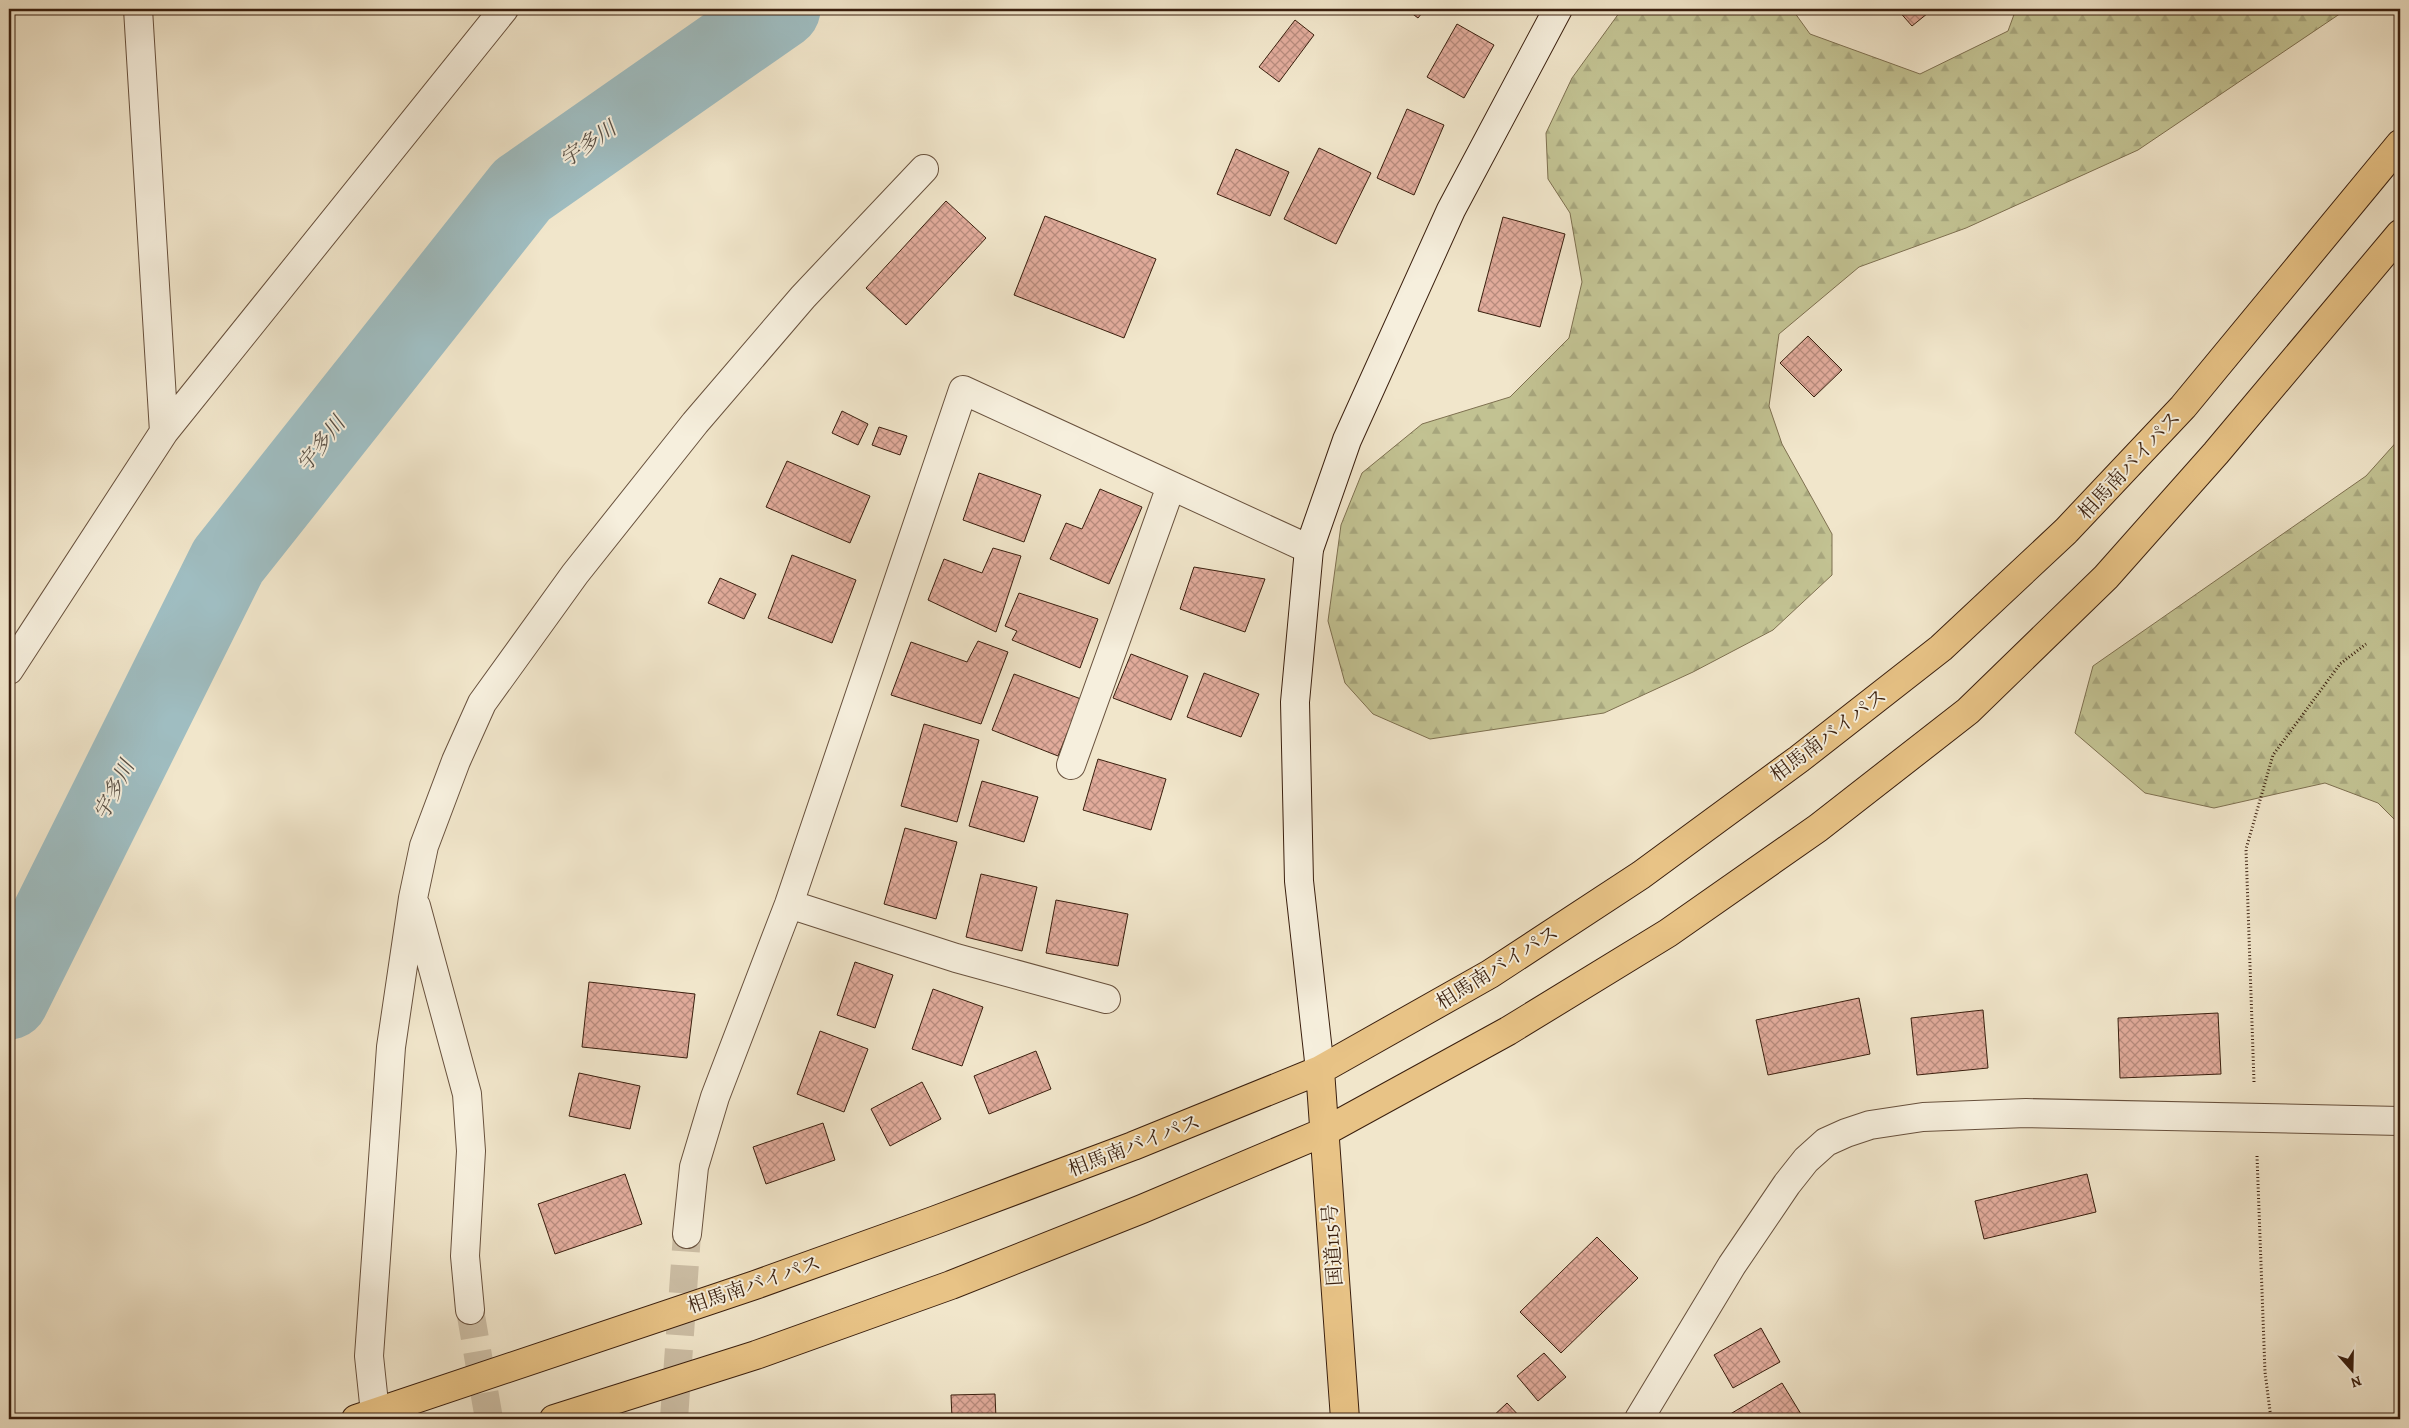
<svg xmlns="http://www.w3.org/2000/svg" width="2409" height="1428" viewBox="0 0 2409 1428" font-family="Alegreya,'Noto Serif JP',serif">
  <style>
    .forest { fill: url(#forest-firs); stroke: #7e7050 }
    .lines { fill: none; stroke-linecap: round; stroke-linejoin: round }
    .river { stroke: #9fbdc1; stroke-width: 79 }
    .building { fill: url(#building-cross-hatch); stroke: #3a1f0e }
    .street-tunnel { stroke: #ccbea5; stroke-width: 28; stroke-dasharray: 28 14; stroke-linecap: butt }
    .street-casing { stroke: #68513d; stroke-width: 30 }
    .secondary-casing { stroke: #3a1f0e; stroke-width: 30 }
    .highway-casing { stroke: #3a1f0e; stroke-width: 30 }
    .path { stroke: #3a1f0e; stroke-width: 3; stroke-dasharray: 1 2.5; stroke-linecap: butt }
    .street { stroke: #f6efdd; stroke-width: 28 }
    .secondary { stroke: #f6efdd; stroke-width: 28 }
    .highway { stroke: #e8c386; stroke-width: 28 }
    .labels { text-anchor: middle; stroke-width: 4; stroke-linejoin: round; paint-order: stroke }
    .street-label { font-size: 20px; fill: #3a1f0e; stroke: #f6efdd }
    .water-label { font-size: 21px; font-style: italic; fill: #584e44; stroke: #f6efdd }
  </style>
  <defs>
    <pattern id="forest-firs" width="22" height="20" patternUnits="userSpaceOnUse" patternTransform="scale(1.25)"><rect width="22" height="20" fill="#c2c292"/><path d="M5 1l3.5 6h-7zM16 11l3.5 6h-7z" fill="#a7a67d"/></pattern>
    <pattern id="building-cross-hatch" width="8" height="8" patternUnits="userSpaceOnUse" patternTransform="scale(1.25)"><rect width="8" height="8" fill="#e1ab9b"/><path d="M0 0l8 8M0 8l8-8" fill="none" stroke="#b78b7d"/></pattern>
  </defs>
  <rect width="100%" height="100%" fill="#f1e6cb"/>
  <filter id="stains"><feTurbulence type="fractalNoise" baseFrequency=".004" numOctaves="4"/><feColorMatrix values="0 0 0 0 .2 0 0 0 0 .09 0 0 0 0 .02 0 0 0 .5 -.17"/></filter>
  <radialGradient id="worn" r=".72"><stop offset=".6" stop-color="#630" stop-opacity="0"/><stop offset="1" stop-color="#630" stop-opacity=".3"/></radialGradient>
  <path class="forest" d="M1622 9H1792L1810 34 1920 74 2008 31 2016 9H2347L2138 150 1966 228 1859 267 1779 334 1769 406 1782 444 1832 534V575L1773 630 1693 672 1604 713 1430 739 1373 714 1345 683 1328 621 1341 525 1362 473 1422 424 1510 397 1569 338 1582 282 1570 213 1548 179 1546 133 1572 78Z
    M2400 438V825L2378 803 2325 783 2214 808 2145 793 2075 733 2093 666 2366 476Z"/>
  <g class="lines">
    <path class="river" d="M9 1000 228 561 522 190 781 9"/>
  </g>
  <path class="building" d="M1406 9H1425L1418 18Z
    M1897 9H1933L1912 26Z
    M1295 20 1314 35 1279 82 1259 67Z
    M1457 24 1494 45 1464 98 1427 77Z
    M1407 109 1444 125 1414 195 1377 178Z
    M1319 148 1371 173 1336 244 1284 219Z
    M1236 149 1289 172 1270 216 1217 194Z
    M946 201 986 238 906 325 866 288Z
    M1045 216 1156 259 1124 338 1014 295Z
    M1503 217 1565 234 1540 327 1478 311Z
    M1808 336 1842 370 1814 397 1780 363Z
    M842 411 868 424 858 445 832 433Z
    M879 427 907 436 900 455 872 445Z
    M787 461 870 496 850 543 766 507Z
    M979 473 1041 495 1024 542 963 520Z
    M1100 489 1142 507 1109 584 1050 559 1066 523 1082 529Z
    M993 548 1021 556 996 632 928 600 944 559 982 573Z
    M792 555 856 580 832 643 768 618Z
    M1194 567 1265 579 1245 632 1180 609Z
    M720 578 756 594 744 619 708 603Z
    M1019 593 1098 619 1080 668 1012 640 1017 631 1005 626Z
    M978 641 1008 652 981 724 891 695 911 642 967 662Z
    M1131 654 1188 676 1171 720 1113 698Z
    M1204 673 1259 694 1241 737 1187 717Z
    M1014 674 1081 699 1058 756 992 730Z
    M924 724 979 740 957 822 901 806Z
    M1098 759 1166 779 1151 830 1083 810Z
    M982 781 1038 797 1024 842 969 826Z
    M905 828 957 842 936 919 884 904Z
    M981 874 1037 887 1022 951 966 937Z
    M1056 900 1128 914 1118 966 1046 953Z
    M855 962 893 975 875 1028 837 1015Z
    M589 982 695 994 687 1058 582 1047Z
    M933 989 983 1007 962 1066 912 1049Z
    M1859 998 1870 1054 1768 1075 1756 1020Z
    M1983 1010 1988 1068 1917 1075 1911 1018Z
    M2218 1013 2221 1074 2120 1078 2118 1018Z
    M820 1031 868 1049 844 1112 797 1094Z
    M1036 1051 1051 1089 989 1114 974 1076Z
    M579 1073 640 1086 630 1129 569 1116Z
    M922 1082 941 1119 890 1146 871 1109Z
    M823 1123 835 1160 766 1184 753 1147Z
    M625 1174 642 1224 555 1254 538 1204Z
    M2087 1174 2096 1212 1984 1239 1975 1201Z
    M1597 1237 1638 1278 1561 1353 1520 1312Z
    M1761 1328 1780 1362 1733 1388 1714 1355Z
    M1544 1353 1566 1377 1538 1401 1517 1376Z
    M1782 1383 1804 1419H1722Z
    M995 1394 996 1419H952L951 1395Z
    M1507 1403 1522 1419H1490Z"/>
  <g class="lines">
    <path class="street-tunnel" d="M470 1310 489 1419
      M674 1419 687 1234"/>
    <g class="street-casing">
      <path id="street" d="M138 9 164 432
        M9 670 164 432 504 9
        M1071 765 1171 486
        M789 904 956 958 1106 999
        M416 906 467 1094 471 1151 465 1256 470 1310
        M687 1234 694 1167 715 1097 789 904 963 390 1309 549
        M375 1413 369 1356 391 1047 413 898 424 846 456 761 482 703 575 574 695 423 803 297 924 169
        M1639 1419 1732 1265 1787 1184 1806 1160 1826 1142 1846 1133 1870 1125 1923 1117 2026 1113 2400 1121"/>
    </g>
    <g class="secondary-casing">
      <path id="secondary" d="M1320 1070 1299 881 1295 702 1309 549 1347 440 1451 210 1558 9"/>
    </g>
    <g class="highway-casing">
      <path id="highway" d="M1320 1070 1345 1419
        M356 1419 755 1285 933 1221 1133 1146 1320 1070 1490 974 1641 875 1799 759 1941 648 2066 531 2183 407 2400 144
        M554 1419 756 1355 951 1285 1142 1209 1324 1132 1508 1031 1668 933 1818 828 1968 711 2106 577 2216 453 2400 234"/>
    </g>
    <path class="path" d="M2254 1082 2246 849 2273 755 2340 664 2366 644
      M2257 1156 2265 1372 2271 1419"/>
    <use href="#street" class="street"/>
    <use href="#secondary" class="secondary"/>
    <use href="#highway" class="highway"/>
  </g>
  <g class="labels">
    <g class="street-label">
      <text transform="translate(2129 465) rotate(-47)" y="7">相馬南バイパス</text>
      <text transform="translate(1828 735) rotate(-37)" y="7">相馬南バイパス</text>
      <text transform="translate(1497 967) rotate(-32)" y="7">相馬南バイパス</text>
      <text transform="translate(1134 1145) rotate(-21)" y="7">相馬南バイパス</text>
      <text transform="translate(1332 1245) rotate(-94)" y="7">国道115号</text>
      <text transform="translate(754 1284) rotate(-19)" y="7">相馬南バイパス</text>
    </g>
    <g class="water-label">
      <text transform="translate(588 144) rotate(-35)" y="7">宇多川</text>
      <text transform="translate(321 444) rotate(-52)" y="7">宇多川</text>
      <text transform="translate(114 790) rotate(-63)" y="7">宇多川</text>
    </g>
  </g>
  <rect width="2409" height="1428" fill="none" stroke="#f1e6cb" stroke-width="30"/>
  <rect x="10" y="10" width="2389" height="1408" fill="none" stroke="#3a1f0e" stroke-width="2.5"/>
  <rect x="15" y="15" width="2379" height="1398" fill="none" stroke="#3a1f0e"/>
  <g transform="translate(2352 1370) rotate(160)" stroke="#f6efdd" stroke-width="4" paint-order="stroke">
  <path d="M0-4L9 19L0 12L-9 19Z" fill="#3a1f0e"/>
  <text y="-8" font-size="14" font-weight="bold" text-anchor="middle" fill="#3a1f0e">N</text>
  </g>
  <rect width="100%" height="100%" filter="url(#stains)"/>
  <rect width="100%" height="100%" fill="url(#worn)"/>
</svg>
